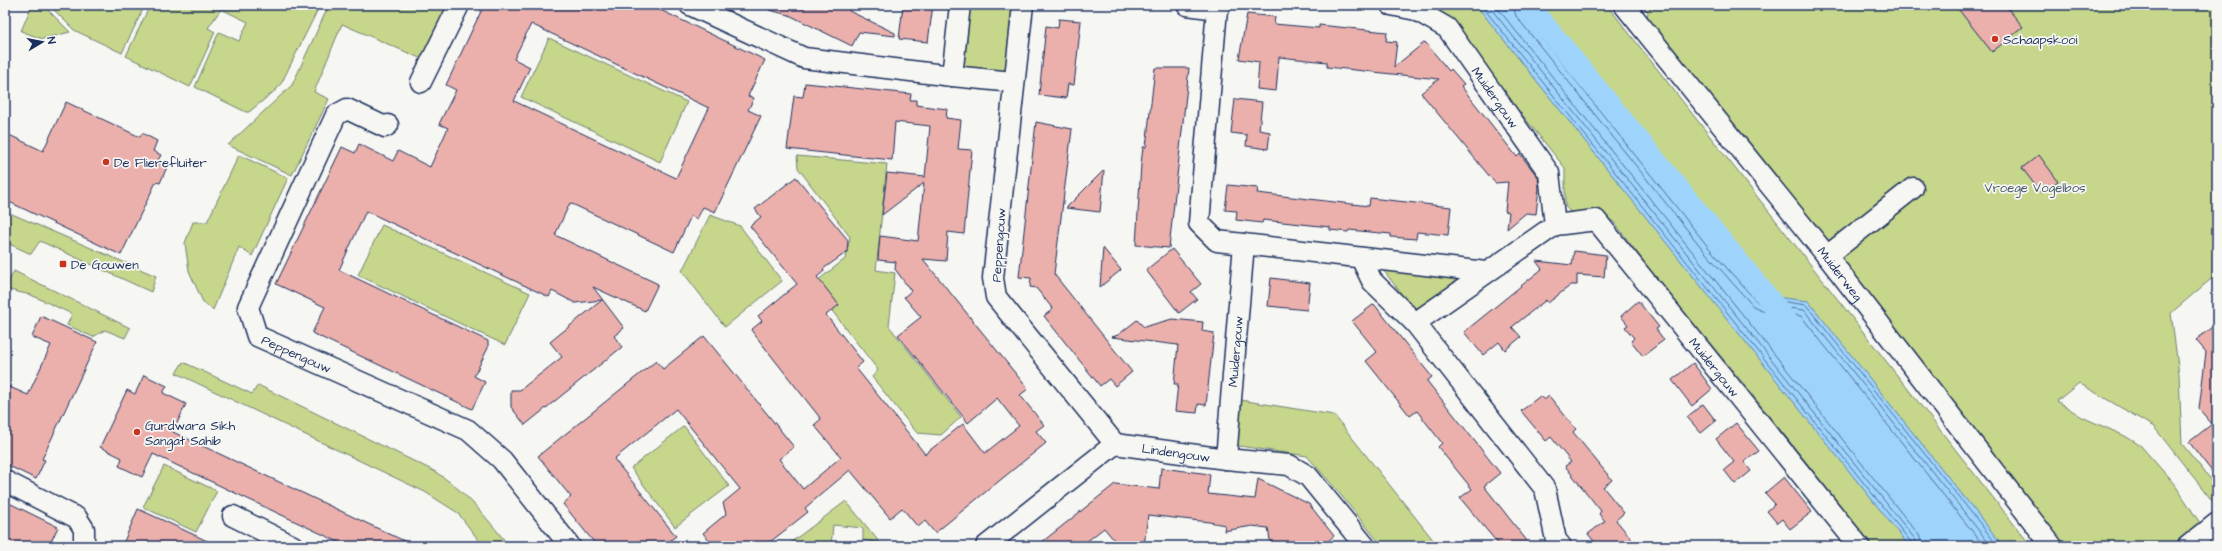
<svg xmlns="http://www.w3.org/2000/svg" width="2222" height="551" viewBox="0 0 2222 551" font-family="'Architects Daughter',sans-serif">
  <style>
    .green { fill: #c6d68b; stroke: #708274 }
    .water { fill: #9ed3fc; stroke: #6a91bd }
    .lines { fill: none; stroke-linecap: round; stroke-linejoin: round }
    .shore { stroke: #4f719d; stroke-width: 1 }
    .canal { stroke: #9ed3fc; stroke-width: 22 }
    .building { fill: #ebb0ab; stroke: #1b2f5e; fill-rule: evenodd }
    .street-casing { stroke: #1b2f5e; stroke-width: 23 }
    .street { stroke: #f6f6f2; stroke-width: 20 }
    .poi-dot { fill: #c8321e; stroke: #f6f6f2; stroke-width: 1.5 }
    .labels { text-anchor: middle; stroke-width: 3.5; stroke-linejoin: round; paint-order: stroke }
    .poi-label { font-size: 13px; fill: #1b2f5e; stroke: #f6f6f2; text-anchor: start }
    .street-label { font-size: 13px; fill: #1b2f5e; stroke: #f6f6f2 }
    .park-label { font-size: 13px; fill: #465969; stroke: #f6f6f2 }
  </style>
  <rect width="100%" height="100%" fill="#f6f6f2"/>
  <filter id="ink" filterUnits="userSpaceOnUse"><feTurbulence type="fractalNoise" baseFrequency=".025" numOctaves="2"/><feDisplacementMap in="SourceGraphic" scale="8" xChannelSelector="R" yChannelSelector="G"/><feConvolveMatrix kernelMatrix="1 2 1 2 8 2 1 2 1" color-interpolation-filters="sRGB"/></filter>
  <g filter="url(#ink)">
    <path class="green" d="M32 5H43L70 32 42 39 21 31Z
      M49 5H145L122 53 74 30Z
      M150 5H320L282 82 277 89 249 112H246L195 87 219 32 239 41 248 22 221 9 208 28 215 32 190 87 126 56Z
      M329 5H448L422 59 342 24 314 92 329 99 292 175 228 145 292 85Z
      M968 5H1015L1007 74 960 70Z
      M1434 5H1476L1909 546H1873L1746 387 1654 275 1614 222 1597 213 1570 212 1565 206V168Z
      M1526 5H1607L2031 546H2003L1808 301 1764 296 1716 243Z
      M1642 5H2217V274L2171 313 2179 374 2182 444 2217 487V507L2154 427 2079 383 2057 401 2082 417 2125 436 2141 446 2175 485 2200 523 2172 546H2060L1711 102 1647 17 1648 12Z
      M549 38 687 102 660 162 521 97Z
      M239 155 288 178 252 256 239 247 213 310 203 302 189 271 185 243 193 222H207Z
      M797 156 887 164 876 270 895 273 889 326 961 417 941 435 917 433 872 377 878 370 812 285 845 259 850 237 798 168Z
      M5 211 156 276 151 292 40 241 31 254 5 242Z
      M710 215 740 226 782 281 725 327 682 271Z
      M382 225 530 293 505 345 358 275Z
      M14 271 130 328 125 338 105 330 93 337 67 325 72 314 31 295 5 289Z
      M1384 271H1410L1462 279 1416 313Z
      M183 362 252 394 258 385 434 471C467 492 485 516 509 546H483L458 513 425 492 176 373Z
      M1240 400 1334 415 1438 546H1382L1335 488 1307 456 1239 446 1234 441Z
      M684 426 729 486 675 527 631 468Z
      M164 466 217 491 196 532 143 507Z
      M846 501 880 543 863 540V528L833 525 831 546H786Z"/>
    <path class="water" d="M1476 5H1526L1716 243 1764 296 1808 301 2003 546H1909Z"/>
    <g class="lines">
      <path class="shore" d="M1481 5 1911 542 1912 546
        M1488 5 1915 539 1917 546
        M1495 5 1919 535 1923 546
        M1513 5 1516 16 1705 252 1753 306 1762 310 1801 316 1984 546
        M1519 5 1521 12 1709 248 1757 302 1763 305 1804 310 1991 546
        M1524 5 1525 9 1713 245 1761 298 1806 305 1998 546"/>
      <path class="canal" d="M1528 5 1786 320"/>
    </g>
    <path class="building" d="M484 5H650L765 60 748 96 754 98 748 110 761 116 715 212 703 207 697 219 691 216 674 252 570 203 555 235 658 284 645 311 593 287 624 328 614 336 622 347 525 425 511 407V390H520L562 357 550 342 602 300 575 303 552 291 549 297 366 211 339 270 488 341V348L474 376 485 382 472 409 312 333 325 307 276 284 342 147 355 153 359 144 393 161 398 151 430 167 448 128 439 124 456 90 446 85ZM531 24 709 108 676 178 514 101 530 67 514 59Z
      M766 5H852L849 11 895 33V36L859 32 852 46 789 15 769 10V6Z
      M903 5H933L928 42 899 39Z
      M1955 5H2005L2023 27 1992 52Z
      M1247 14 1275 17 1274 24 1319 28V25L1387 32 1386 41 1397 42 1394 67 1425 42 1449 71 1451 69 1464 84 1461 86 1517 157 1520 154 1538 177 1539 188 1536 214 1526 213 1507 229 1509 212 1505 211 1508 182 1495 183 1421 93 1439 79 1327 67V62L1279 57 1276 91 1257 89 1259 62 1239 59Z
      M1059 19 1081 21 1074 85 1068 84 1066 98 1039 95 1046 26 1058 28Z
      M1155 68H1189L1169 248 1136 245 1141 164 1143 147H1146Z
      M805 83 911 94 910 100H916V105L947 109 946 118 961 120 958 149 972 150 964 234 948 232 946 261 923 259 1028 389 1020 395 1044 425 1036 431 1046 443 935 533 925 521 918 527 902 508 890 518 850 470 805 508 808 512 765 546H713L703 533 726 514 723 503 740 489 676 409 614 459 676 536 663 546H597L563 504 571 497 538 456 656 361 663 369 704 336 794 447 779 459 803 489 841 457 814 425 821 419 751 330 762 321 758 316 797 284 750 226 761 217 755 209 796 177 848 240 847 252 823 269 824 271 817 277 839 305 826 315 863 362 856 368 925 454 963 424 985 453 1019 426 997 398 968 423 898 335 921 317 904 297 911 291 895 269 896 262 878 260 880 236 918 241 924 183 882 215 887 173 925 177 930 126 895 122 892 160 787 149 794 96 803 97Z
      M1235 99 1262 102 1259 130 1270 132 1268 149 1246 146 1247 135 1231 133Z
      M66 102 140 137 142 133 157 141 153 151 161 155 157 162 167 167 160 183 156 182 121 255 5 200V133L43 151Z
      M1036 122 1072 129 1054 274 1132 372 1115 386 1109 379 1100 386 1044 316 1053 309 1036 288 1030 287 1031 278 1019 277Z
      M2039 155 2058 181 2041 193 2022 168Z
      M1104 170 1100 212 1066 208Z
      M1228 185 1258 188 1257 193 1369 206 1370 198 1451 207 1448 235 1417 232 1416 239 1391 237V234L1349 230 1348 232 1330 230V227L1263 220 1262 223 1236 220 1237 211 1225 210Z
      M1103 248 1121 270 1100 287Z
      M1172 249 1201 284 1191 292 1197 299 1179 313 1146 270Z
      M1574 251 1606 255 1604 277 1577 275V285H1571L1548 303 1546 300 1512 327 1521 337 1505 350 1499 342 1483 355 1464 332 1542 269 1536 261 1572 265Z
      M1271 278 1310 283 1307 310 1268 306Z
      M1638 301 1659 327 1656 329 1664 340 1643 356 1631 341 1634 338 1625 327 1628 325 1621 316Z
      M1374 304 1432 377 1427 381 1500 473 1484 486 1531 546H1500L1460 498 1472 489 1438 447 1442 443 1417 411 1410 416 1366 361 1377 352 1352 321Z
      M41 316 97 342 42 459 45 460 36 479 5 464V385L28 395 51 345 32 337Z
      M1172 319 1203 322 1202 331 1214 333 1206 405 1198 404 1197 413 1175 411 1178 384H1174L1178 345 1112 337 1118 335 1137 320 1144 327Z
      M2217 323V478L2189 442 2212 424 2199 409 2206 352 2196 340Z
      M1693 363 1712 389 1692 406 1672 380Z
      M144 375 167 386 163 393 186 404 173 432 415 546H347L153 454 142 477 119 466 122 458 100 447 127 390 135 394Z
      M1540 396 1544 400 1549 396 1576 429 1573 432 1612 480 1603 487 1624 513 1616 520 1637 546H1598L1588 534 1605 521 1599 514 1601 511 1565 466 1571 462 1551 437 1546 441 1521 411Z
      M1703 404 1716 421 1701 433 1687 417Z
      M1736 423 1759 451 1744 462 1751 471 1735 484 1724 470 1734 462 1716 439Z
      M1161 468 1210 474 1208 494 1255 499 1258 479 1309 504 1334 536 1322 546H1271L1268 528 1252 526 1224 531 1225 525 1209 522 1148 515 1144 546H1119L1104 528 1081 546H1037L1115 484 1159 489Z
      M1784 477 1812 512 1790 529 1782 519 1777 523 1767 511 1775 504 1765 493Z
      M5 501 58 527 49 546H5Z
      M138 509 158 518 218 546H122Z"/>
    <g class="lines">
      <g class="street-casing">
        <g id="street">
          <path d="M690 5 804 58 952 76 960 5"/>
          <path d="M1023 5 993 278 996 297 1115 444"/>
          <path d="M1187 5 1217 9 1221 5"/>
          <path id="s1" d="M1391 5 1416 10 1447 28 1549 173 1555 225"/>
          <path id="s2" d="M1624 5 1827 256 2052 546"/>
          <path d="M1217 9 1199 223 1217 241 1486 272"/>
          <path d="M952 76 1013 82"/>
          <path d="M421 82 459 5"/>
          <path id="s3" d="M388 125 385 127 347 109 336 115 248 307 257 336 468 430 502 460 570 546"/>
          <path d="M1827 256 1913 188"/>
          <path d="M1361 258 1372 281 1415 323 1545 489 1556 540 1561 546"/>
          <path id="s4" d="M1415 323 1555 225 1596 220 1859 546"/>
          <path id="s5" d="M1226 459 1244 244"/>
          <path d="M5 481 77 518 84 529V546"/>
          <path d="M233 516 293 546"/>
          <path id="s6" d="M986 546 1115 444 1226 459 1289 465 1308 476 1365 546"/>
          <path d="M2188 546 2217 523"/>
        </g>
      </g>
      <use href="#street" class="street"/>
    </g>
  </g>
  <g class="poi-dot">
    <circle cx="1995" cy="39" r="4"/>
    <circle cx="106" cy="162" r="4"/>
    <rect x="59" y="260" width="8" height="8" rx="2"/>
    <circle cx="137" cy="432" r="4"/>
  </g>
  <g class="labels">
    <g class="poi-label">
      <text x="2003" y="44">Schaapskooi</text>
      <text x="114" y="167">De Flierefluiter</text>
      <text x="71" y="269">De Gouwen</text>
      <text x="145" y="430">Gurdwara Sikh<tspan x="145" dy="15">Sangat Sahib</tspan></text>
    </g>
    <g class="street-label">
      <text dy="5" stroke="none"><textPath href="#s1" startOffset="146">Muidergouw</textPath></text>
      <text transform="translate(998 245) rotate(-86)" y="5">Peppengouw</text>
      <text dy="5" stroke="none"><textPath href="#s2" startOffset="345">Muiderweg</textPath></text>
      <text dy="5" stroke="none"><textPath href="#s5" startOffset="108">Muidergouw</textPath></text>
      <text dy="5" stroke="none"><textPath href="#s3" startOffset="343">Peppengouw</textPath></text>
      <text dy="5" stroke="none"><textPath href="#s4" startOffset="401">Muidergouw</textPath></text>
      <text dy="5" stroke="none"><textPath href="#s6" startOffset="226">Lindengouw</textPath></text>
    </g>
    <g class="park-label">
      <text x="2035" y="192">Vroege Vogelbos</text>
    </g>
  </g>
  <rect width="2222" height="551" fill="none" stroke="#f6f6f2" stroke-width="20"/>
  <rect x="10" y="10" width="2202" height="531" fill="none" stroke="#1b2f5e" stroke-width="1.5" filter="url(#ink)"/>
  <g transform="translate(42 42) rotate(80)" stroke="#f6f6f2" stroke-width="3" paint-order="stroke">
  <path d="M0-3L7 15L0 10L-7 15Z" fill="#1b2f5e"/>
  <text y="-6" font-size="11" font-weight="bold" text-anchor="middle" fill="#1b2f5e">N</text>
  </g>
</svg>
